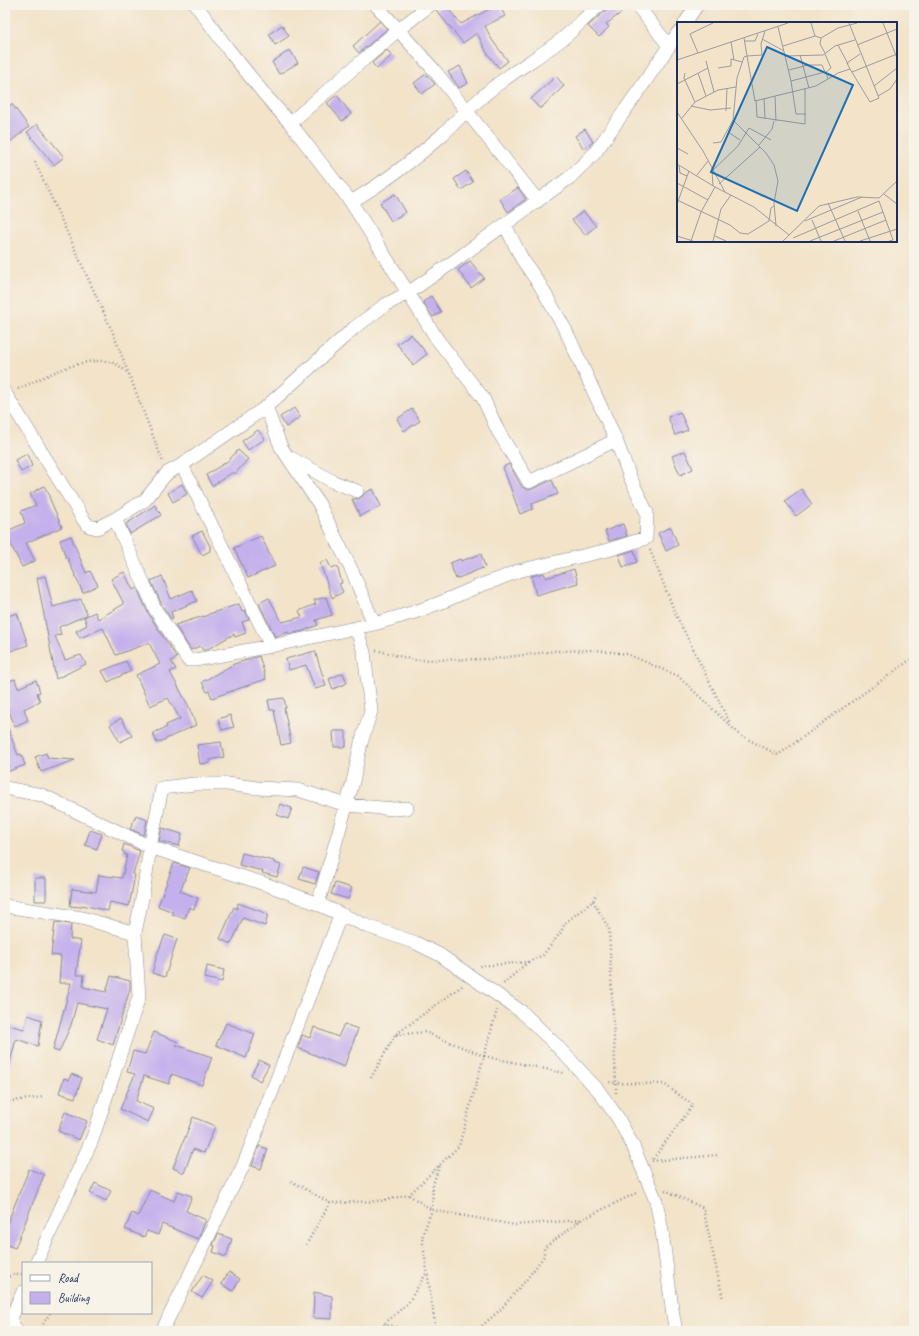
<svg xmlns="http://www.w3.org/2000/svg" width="919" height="1336" viewBox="0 0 919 1336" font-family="Caveat,sans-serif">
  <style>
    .building { fill: #c4b0ec }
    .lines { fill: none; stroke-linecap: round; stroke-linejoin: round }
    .street-casing { stroke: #868994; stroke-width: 14 }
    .path { stroke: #868994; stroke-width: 2.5; stroke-dasharray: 1 3; stroke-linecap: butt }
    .street { stroke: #fff; stroke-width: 13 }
    .inset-road { fill: none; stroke: #9c9b9e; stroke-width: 1 }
    .view { fill: #1f6fb2; fill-opacity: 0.15; stroke: #1f6fb2; stroke-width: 2 }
    .inset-edge { fill: none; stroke: #1b2f5e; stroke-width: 2 }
  </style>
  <rect width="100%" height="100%" fill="#f7f3e8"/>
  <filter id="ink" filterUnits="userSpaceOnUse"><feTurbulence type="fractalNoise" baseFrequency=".025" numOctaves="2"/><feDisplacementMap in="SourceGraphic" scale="8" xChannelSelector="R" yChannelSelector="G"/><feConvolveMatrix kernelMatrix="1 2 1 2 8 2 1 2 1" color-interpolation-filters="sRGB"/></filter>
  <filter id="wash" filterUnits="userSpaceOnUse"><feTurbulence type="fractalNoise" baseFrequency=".012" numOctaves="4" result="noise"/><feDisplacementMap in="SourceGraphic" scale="16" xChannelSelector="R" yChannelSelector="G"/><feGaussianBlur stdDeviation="0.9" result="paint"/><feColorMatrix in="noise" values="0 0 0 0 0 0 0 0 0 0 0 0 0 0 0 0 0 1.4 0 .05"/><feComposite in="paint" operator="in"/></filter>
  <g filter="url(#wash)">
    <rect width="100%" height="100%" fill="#f2e3c9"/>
    <g id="blocks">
      <path class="building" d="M442 5H445L461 24 497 5H499L505 16 485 26 492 40 508 61 499 68 487 53 477 33 463 43 436 10Z
        M608 5H629V7L606 24 609 27 599 37 588 26 605 11Z
        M380 21 387 29 359 53 353 46Z
        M282 25 289 36 275 45 269 34Z
        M290 50 298 63 279 74 272 62Z
        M387 50 392 55 377 69 372 63Z
        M460 66 468 83 459 88 448 72Z
        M426 74 435 84 422 94 414 83Z
        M556 76 564 86 540 109 531 99Z
        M337 95 351 114 342 121 327 103Z
        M12 104 29 127 5 146V109Z
        M37 124 64 157 54 165 27 132Z
        M585 129 593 142 584 149 575 136Z
        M466 171 473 182 461 190 454 179Z
        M518 188 526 199 508 212 500 199Z
        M395 194 406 212 391 221 380 203Z
        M583 211 596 226 585 235 572 220Z
        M470 261 484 278 471 288 458 270Z
        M431 296 441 312 433 317 423 302Z
        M411 334 427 354 413 365 397 344Z
        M294 408 300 417 286 427 280 417Z
        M412 409 420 421 404 431 397 419Z
        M680 412 688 430 675 435 668 417Z
        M258 430 265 439 248 450 242 441Z
        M238 450 248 459 235 474 233 472 212 486 206 475 228 461Z
        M685 451 693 469 680 475 672 456Z
        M27 454 32 466 21 472 15 460Z
        M509 464 522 487 528 490 532 489 552 480 558 494 532 504 533 509 520 514 503 467Z
        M182 484 187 494 173 502 168 493Z
        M44 486 50 496 49 497 62 527 26 543 35 561 22 567 10 543 5 545V532L25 523 21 511 36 505 30 494Z
        M373 489 381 506 360 516 352 499H358L362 497 365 493Z
        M801 489 812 504 796 516 785 501Z
        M155 505 161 515 130 534 126 524Z
        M623 524 627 536 609 541 605 531Z
        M671 527 678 545 666 551 658 533Z
        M202 531 210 546V551L202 555 192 536Z
        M71 536 86 573 90 571 98 585 83 593 67 557 66 558 60 540Z
        M261 536 275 566 248 578 234 548Z
        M634 550 637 562 623 567 619 555Z
        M481 554 485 567 456 579 450 563 460 559 461 561Z
        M327 560 331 568 337 566 342 583 339 584 343 592 332 598 320 563Z
        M574 569 578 583 536 595 531 576 544 573 546 578Z
        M124 572 133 590 137 588 148 613 177 658 171 661 176 669 170 672 188 705 196 725 157 743 153 733 167 727 166 725 180 719 168 698 150 706 136 675 160 664 149 643 116 655 103 628 80 638 76 631 87 625 84 617 95 612 98 619 124 604 111 579Z
        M45 576 53 607 81 599 87 615 59 627 61 635 55 636 65 660 81 655 86 664 56 679 37 578Z
        M162 576 171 599 192 590 197 601 171 612 173 618 171 619 162 605 151 581Z
        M326 597 332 615 316 620 318 625 303 631 289 634 288 632 275 637 259 603 269 598 282 622 302 617 299 611 316 604 314 600Z
        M239 604 242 612 245 610 249 620 242 622 246 633 235 637 234 634 206 650H203L200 646 191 650 175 625 204 616V617L209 614Z
        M17 613 28 645 5 653V617Z
        M315 651 326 686 315 689 306 665 289 670 286 659Z
        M259 656 266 679 212 698 209 691 207 692 202 682 234 664Z
        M126 661 131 671 108 682 102 671Z
        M343 673 347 683 333 689 329 679Z
        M15 679 18 688 36 680 40 692 37 693 40 701 24 709 28 720 15 726 5 702V682Z
        M284 698 286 708H284L291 743 281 745 274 710H270L268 700Z
        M230 715 234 727 222 730 218 719Z
        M121 718 132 736 120 742 110 725Z
        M6 723 18 755 21 754 25 765 7 772 5 766V724Z
        M333 731H346V747H334Z
        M221 742 224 757 210 760V763L200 764 197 745Z
        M46 753 48 758 75 760 41 772 35 757Z
        M280 804 292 808 288 819 277 815Z
        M136 815 147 820 144 835 130 829Z
        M162 828 182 834 179 846 159 841Z
        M90 830 102 834 97 849 85 845Z
        M124 844 140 851 133 874 135 875 129 906 110 902 108 911 82 905V907L70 906 72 889 96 892 99 875 122 878 127 855 124 854V852L122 851Z
        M242 853 274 861V863L281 865 277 877 262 873 263 871 239 865Z
        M174 863 190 868 180 891 198 898 194 909 189 907 185 918 172 914 173 912 158 906Z
        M303 867 319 872 315 884 299 879Z
        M35 878H46V901H35Z
        M335 883 352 888 348 899 331 894Z
        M238 903 268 914 265 926 243 918 231 944 220 939 234 907 237 909Z
        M55 922 71 924 70 939 81 941 76 975H84L83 987 106 992 111 976 130 981V989L113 1045 97 1039 107 1009 77 1003 71 1025 59 1052 53 1050 71 983H59L61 956 51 955Z
        M165 935 177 939 165 977 152 973 158 952Z
        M207 966 224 970 222 982 205 978Z
        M28 1015 42 1020 38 1046 16 1039 9 1066 5 1065V1024L24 1029Z
        M226 1023 255 1034 246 1058 216 1045Z
        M344 1024 358 1029 344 1067 298 1048 302 1035 310 1038 314 1027 338 1037Z
        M154 1032 178 1042 176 1045 212 1057 202 1085 172 1074 169 1084 144 1076 136 1101 154 1109 148 1122 120 1109 135 1074 127 1072 133 1051 145 1054Z
        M259 1060 269 1065 260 1081 251 1075Z
        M71 1074 82 1078 75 1098 59 1093 64 1078 69 1080Z
        M65 1112 87 1121 79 1140 58 1131Z
        M193 1117 215 1126 204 1153 193 1149 184 1173 173 1168Z
        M259 1146 268 1149 261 1169 252 1166Z
        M29 1169 44 1175 15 1248 5 1244V1229Z
        M95 1183 111 1191 106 1201 90 1193Z
        M150 1190 174 1201 178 1191 192 1196 186 1211 206 1220 198 1239 162 1224 158 1235 147 1231 144 1237 125 1229 132 1213 138 1216Z
        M218 1234 232 1239 226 1257 213 1252 215 1246 213 1245Z
        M229 1272 240 1279 233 1291 221 1284Z
        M203 1275 213 1281 202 1298 192 1292Z
        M314 1292 332 1296V1319L313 1318Z"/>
    </g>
  </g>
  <g filter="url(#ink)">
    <use href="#blocks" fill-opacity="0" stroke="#868994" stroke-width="1"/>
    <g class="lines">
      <g class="street-casing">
        <path id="street" d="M196 5 228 49 265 95 290 123 351 202 437 339 483 398 498 431 529 482 616 440
          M376 5 434 70 538 201
          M637 5 669 46
          M685 23 697 5
          M290 123 398 30 430 5
          M351 202C383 183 414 160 442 135 455 122 468 109 482 97 506 75 535 60 561 40 575 29 586 16 600 5
          M5 393 85 522 89 526 97 528 115 519 145 500 167 473 182 465 266 407 354 328 385 305 408 293 450 264 569 178 594 154 640 89 678 33
          M266 407 281 447 319 504 353 573 374 624
          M291 458 334 482 357 491
          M182 465 271 646
          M115 519 155 609 188 660H195L271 646 374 624 415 612 442 602 481 585 496 580 518 571 608 550 646 538 647 513 630 477 616 440 566 331 540 285 522 259 505 225
          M5 788 42 795 150 847 268 885 318 904 367 926 416 943 440 955 522 1012 558 1047 598 1090 618 1118 633 1146 656 1201 662 1231 673 1316 676 1331
          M318 904 353 782 361 743 371 711 364 652 356 628
          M5 906 82 918 135 933
          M36 1263 92 1140 139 997 135 933 143 894 150 847 162 788 194 784H227L257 788 298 790 347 805 394 809 407 808
          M17 1331 10 1320 23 1292
          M162 1331 243 1166 341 914"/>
      </g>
      <path class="path" d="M35 162 113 333 163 462
        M18 389C45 377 85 354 114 363 119 365 123 369 127 372
        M650 550 676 615 730 723
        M376 650 414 660 493 659 555 651 596 650 627 654 678 676 740 735 778 755 914 657
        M593 901 609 929 616 1083 608 1082
        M528 962 543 955 561 932 565 923 593 901 597 893
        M480 966 528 962 503 984
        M462 986 395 1035 425 1032 484 1056 497 1010
        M371 1078 395 1035
        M616 1093V1083L664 1084 693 1105 653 1159
        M5 1102 43 1097
        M652 1161 718 1155
        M291 1181 330 1203 380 1201 409 1195 459 1146 484 1056 564 1073
        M665 1190 703 1208 723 1299
        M409 1195 432 1210 515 1225 580 1220
        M306 1245 330 1203
        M5 1277 23 1274
        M5 1284 9 1292
        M39 1331 50 1313
        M397 1331 395 1326 383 1325 408 1303 427 1272
        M436 1331 422 1237 432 1210 433 1184 440 1165
        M476 1331 500 1310 527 1279 544 1256V1248L581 1220 638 1192
        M657 1331 664 1330"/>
      <use href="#street" class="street"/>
    </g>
  </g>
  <g transform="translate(677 22)">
    <rect width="220" height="220" fill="#f2e3c9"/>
    <path class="inset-road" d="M134 1 138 14 144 16 143 22 148 31M172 1 202 76 193 80 173 47M206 1 220 36M101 5 114 59 119 92H129M67 16 70 34 85 33 84 22 88 9M144 16 161 6 180 1M85 17 107 29M67 19H78L81 12M54 20 57 38M161 23 171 42M180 23 220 7M106 24 138 14M21 31 13 12 36 1M148 32 154 46 149 50 151 57M123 33 132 66M108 34 146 33 158 24 178 18M0 38 111 1M29 39 37 70M41 46 54 44V37L65 40M112 48 131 43H145L148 50M175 50 220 32M8 51 7 56 18 80M21 51 29 74M114 59 148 50M0 62 31 46M197 64 220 46M98 74 99 99M201 74 213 67 220 57M87 76 88 97M79 78 80 95 128 102V67M14 84 33 88 54 86M49 89 50 66M0 90 26 129 48 170M5 96 18 80 41 68 59 65M51 110 63 118M36 121 44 120 56 98M82 123 95 107 97 99M0 126 11 132M0 142 38 165 77 185 112 213M2 143 3 151 10 154M20 153 31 139M0 161 31 178M42 162 83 125M36 164 35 149 61 124 72 106 94 118M207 172 220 182M0 178 53 203 63 211 71 212 92 199 94 186 97 184M202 179 216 218 212 219M151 181 168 219M0 182 12 149M181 189 193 219M135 198 144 219M128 199 185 175M99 204 97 181 101 159 97 143 89 131 56 98 60 56 67 35 70 34 78 79 139 64 161 51 173 47 170 41 183 32M0 214 16 219M38 214 49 219M116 216 202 179M14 219 24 190 38 165M36 219 44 187 54 173M106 219 142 184 180 175 202 176 220 159M133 219 206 190M157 219 209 198M183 219 220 207"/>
    <path class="view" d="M90 25 176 63 120 189 34 150Z"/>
    <rect width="220" height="220" class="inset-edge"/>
  </g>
  <rect width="919" height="1336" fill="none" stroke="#f7f3e8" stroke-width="20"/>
  <rect x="22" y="1262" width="130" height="52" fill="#f7f3e8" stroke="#9fa5b1"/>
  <rect x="30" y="1275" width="20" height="6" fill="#ffffff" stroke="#9fa5b1"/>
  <text x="58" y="1282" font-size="12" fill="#1b2f5e">Road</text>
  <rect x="30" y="1292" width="20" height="12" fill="#c4b0ec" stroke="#9fa5b1"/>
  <text x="58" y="1302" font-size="12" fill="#1b2f5e">Building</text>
</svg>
